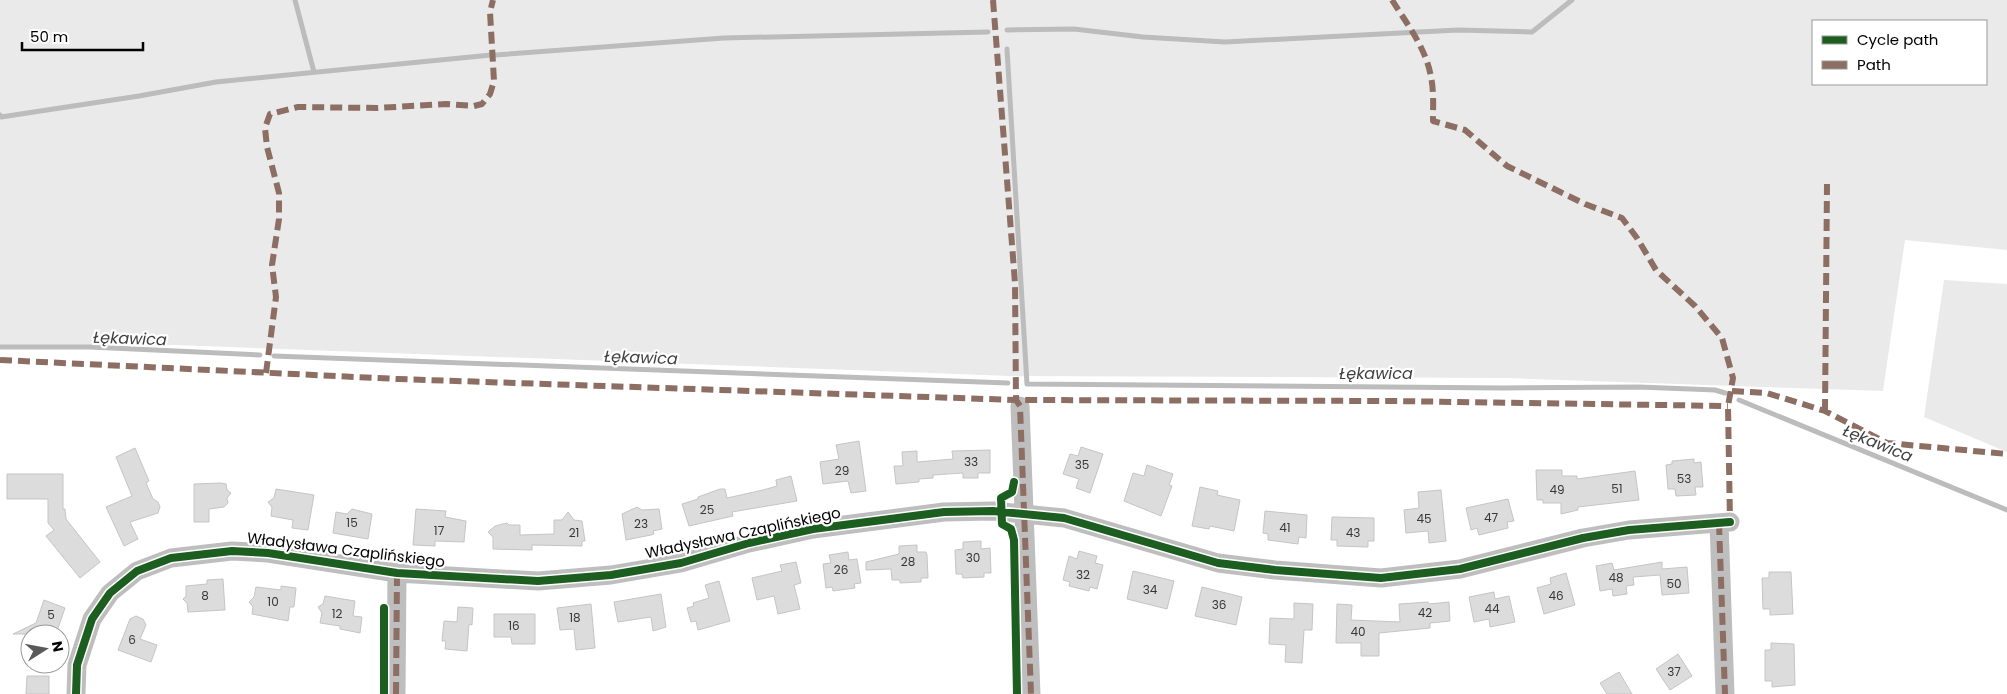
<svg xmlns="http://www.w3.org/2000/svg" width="2007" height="694" viewBox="0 0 2007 694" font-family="Poppins,sans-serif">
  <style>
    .green { fill: #eaeaea; fill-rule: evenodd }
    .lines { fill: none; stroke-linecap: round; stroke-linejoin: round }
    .stream { stroke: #bcbcbc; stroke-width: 5 }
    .building { fill: #dcdcdc; stroke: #c5c5c5 }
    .street { stroke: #bebebe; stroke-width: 19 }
    .quiet { stroke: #8d6e63; stroke-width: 6; stroke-dasharray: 12 6; stroke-linecap: butt }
    .cycleway-casing { stroke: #fff; stroke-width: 11 }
    .cycleway { stroke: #1b5e20; stroke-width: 8 }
    .labels { text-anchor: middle; stroke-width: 4.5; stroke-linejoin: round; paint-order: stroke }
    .number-label { font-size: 12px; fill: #373737 }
    .street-label { font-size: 15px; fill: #000; stroke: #fff }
    .water-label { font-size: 16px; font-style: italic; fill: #404040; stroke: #fff }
  </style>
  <rect width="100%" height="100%" fill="#fff"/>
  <path class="green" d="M0 0H2007V250L1905 240 1883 391 1505 378 1010 376 175 345 0 346ZM1813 21H1986V84H1813Z
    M1944 280 2007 284V452L1924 417Z"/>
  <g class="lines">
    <path class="stream" d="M295 0 314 72
      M1007 30 1074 29 1143 37 1225 42 1458 30 1532 32 1572 0
      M1007 49 1027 384 1503 388 1639 387 1715 390 1725 393
      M495 55 724 38 988 32
      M0 115 1 117 139 96 216 82 491 55
      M0 347H90L260 355
      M274 356 1008 383
      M1739 400 2007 510"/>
  </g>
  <path class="building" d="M859 441 866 491 851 493 848 481 823 484 820 462 839 459 836 445Z
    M1081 447 1103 454 1090 493 1076 488 1079 479 1063 474 1070 454 1078 456Z
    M135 448 149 481 146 483 153 499 158 502 160 507 158 513 130 522 138 539 124 546 106 507 132 496 116 457Z
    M990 450V473H978V478H963V473L933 475V478L919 479V482L896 484 894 466H903L902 452 917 451V462L953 459 952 451Z
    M1694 459V463L1701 462 1703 487H1695L1696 495 1676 496 1675 489H1668L1666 465 1672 464V461Z
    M1147 465 1173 474 1169 485 1172 486 1161 516 1124 501 1133 473 1144 476Z
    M1536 470H1562V476H1577V479L1635 471 1639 500 1578 507V510L1561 514V503H1543V500H1537Z
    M7 474H63V509H65L66 519 100 562 80 578 46 536 54 530 48 523V499H7Z
    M791 476 797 501 732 512 733 516 689 526 682 504 698 499V497L720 489H725L727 498 763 490 777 486 776 480Z
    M221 483 226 484 227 490 231 493 227 498 228 503 224 507 209 509V522H194V484Z
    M1200 487 1218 491 1217 495 1240 500 1234 531 1210 526 1209 529 1192 526Z
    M276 489 314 495 308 530 292 528 293 520 271 516 272 507 268 502 274 498Z
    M1441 490 1446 541 1429 543 1428 531 1406 533 1404 510 1419 508 1418 492Z
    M1508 499 1514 521 1507 522 1508 528 1479 535 1477 528 1471 530 1466 508Z
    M637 507 642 510 659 509 662 529 653 531 654 534 651 535 626 540 622 514Z
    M352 509 372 514 368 539 333 533 336 512 347 514Z
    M416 509 446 511 445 517 466 521 464 542 435 541V546L413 545Z
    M1265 511 1307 515 1306 538 1299 537 1298 544 1268 540V534L1263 533Z
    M568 512 574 520 582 521 585 541H582V546L532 545V550L493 549V537L488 532 495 526 507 523 509 525H520V535L554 534V520H562Z
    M1332 517 1374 518V541H1368V547L1337 546V540H1331Z
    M981 541V549L990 548 991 573H984V577L963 578 962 574H956L955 550 963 549V542Z
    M917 545V552H926L927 555 928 578H921V582L900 583V580H892L891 569 866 570V562L899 554V546Z
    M1079 551 1097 556 1095 563 1103 565 1097 589 1090 587 1089 591 1069 586 1070 582 1063 580 1069 556 1077 559Z
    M848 552 849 560 857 559 861 583 854 584 855 588 833 591 832 587 826 588 823 564 831 563 829 555Z
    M796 562 801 583 794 585 800 609 778 614 774 596 757 600 752 578 782 571 780 565Z
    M1662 562V569L1687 567 1689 593 1662 595 1660 575 1633 577 1634 585 1626 586 1627 594 1613 596 1612 589 1600 591 1596 566 1612 563 1614 570Z
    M1133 571 1174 581 1167 609 1127 599Z
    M1769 572H1791L1793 614 1770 615V609H1763L1762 578H1769Z
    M1566 573 1575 605 1544 614 1537 588 1551 584 1550 578Z
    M223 579 225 610 188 612 187 603 183 599 186 596V586L207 584V580Z
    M719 581 730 621 698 630 696 621 691 622 687 608 694 606 693 603 709 598 705 585Z
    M281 586 296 588 294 607H290L288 621 252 614 253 607 249 602 254 597 256 587 281 590Z
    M1202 587 1242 597 1236 625 1195 616Z
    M1494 592 1495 599 1509 596 1515 622 1490 627 1489 619 1474 622 1469 597Z
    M661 594 666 627 653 631 651 617 618 622 614 602Z
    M325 596 355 601 353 616 362 617 360 633 340 629V626L320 623 322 613 318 607 323 604Z
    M44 600 65 608 56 634H13L36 623Z
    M1428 602 1429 604 1449 602 1450 621 1430 623V628L1379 633V656H1361V643H1336L1337 604 1352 605 1351 620 1400 622 1399 604Z
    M1294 603 1313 604 1312 630H1304L1302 663 1285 662 1286 645 1269 644 1270 618 1294 619Z
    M591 604 595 648 576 650 574 629 560 630 557 608Z
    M458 607 473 608 472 625 469 624 467 651 445 649 446 641H442L444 621 457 622Z
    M494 614H535V644H512L511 637H494Z
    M136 616 143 619 146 625 140 639 157 645 151 662 118 650 130 619Z
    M1771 643 1794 644 1795 685 1772 687V681H1765V650H1771Z
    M1678 654 1692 676 1670 690 1656 669Z
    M1619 672 1632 694H1607L1600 683Z
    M27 676H49V694H26Z"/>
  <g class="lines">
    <path class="street" d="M1020 406 1031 694
      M1719 523 1725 694
      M76 694 77 665 92 619 110 593 137 571 171 558 232 551 268 553 397 573 538 581 611 575 681 563 749 543 813 529 944 512 993 511 1064 518 1218 563 1275 570 1381 578 1460 569 1583 538 1629 530 1730 522
      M396 694 397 573"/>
    <path class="quiet" d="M993 0 1015 283 1016 400 1020 406 1031 694
      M1392 0C1407 24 1426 48 1431 77 1434 91 1433 107 1433 121L1465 130 1507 166 1585 204 1622 218 1637 238 1656 270 1695 306 1722 338 1733 378 1728 406 1730 522H1726
      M0 360 398 379 1016 400 1392 401 1728 406
      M266 373 276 297 272 265 279 219V193L267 147 265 128 270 114 298 107 377 108 446 104 474 106 482 104 490 94 494 81 490 12 493 0
      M1732 391 1767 393 1825 411 1887 443 2007 454
      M1825 411 1827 184
      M1719 523 1725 694
      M396 694 397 573"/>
    <g class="cycleway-casing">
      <path id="cycleway" d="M1014 482 1012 492 1001 498 1002 524 1011 529 1014 540 1017 694
        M76 694 77 665 92 619 110 593 137 571 171 558 232 551 268 553 397 573 538 581 611 575 681 563 749 543 813 529 944 512 993 511 1064 518 1218 563 1275 570 1381 578 1460 569 1583 538 1629 530 1730 522
        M384 694V608"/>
    </g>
    <use href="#cycleway" class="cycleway"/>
  </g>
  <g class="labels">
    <g class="number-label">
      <text x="971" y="466">33</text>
      <text x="1082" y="469">35</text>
      <text x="842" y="475">29</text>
      <text x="1684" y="483">53</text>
      <text x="1617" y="493">51</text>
      <text x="1557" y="494">49</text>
      <text x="707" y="514">25</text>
      <text x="1491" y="522">47</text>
      <text x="1424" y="523">45</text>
      <text x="352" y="527">15</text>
      <text x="641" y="528">23</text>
      <text x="1285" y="532">41</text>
      <text x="439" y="535">17</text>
      <text x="574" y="537">21</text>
      <text x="1353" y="537">43</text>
      <text x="973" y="562">30</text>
      <text x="908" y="566">28</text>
      <text x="841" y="574">26</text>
      <text x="1083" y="579">32</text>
      <text x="1616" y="582">48</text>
      <text x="1674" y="588">50</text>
      <text x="1150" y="594">34</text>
      <text x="205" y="600">8</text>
      <text x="1556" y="600">46</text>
      <text x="273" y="606">10</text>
      <text x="1219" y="609">36</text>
      <text x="1492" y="613">44</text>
      <text x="1425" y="617">42</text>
      <text x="337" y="618">12</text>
      <text x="51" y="619">5</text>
      <text x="575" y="622">18</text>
      <text x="514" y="630">16</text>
      <text x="1358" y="636">40</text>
      <text x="132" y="644">6</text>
      <text x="1674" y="676">37</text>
    </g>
    <g class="street-label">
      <text transform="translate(743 533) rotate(-12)" y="5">Władysława Czaplińskiego</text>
      <text transform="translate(346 550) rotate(7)" y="5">Władysława Czaplińskiego</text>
    </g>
    <g class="water-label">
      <text transform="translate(130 338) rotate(2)" y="6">Łękawica</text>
      <text transform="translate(641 357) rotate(2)" y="6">Łękawica</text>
      <text x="1376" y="379">Łękawica</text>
      <text transform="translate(1878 443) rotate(22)" y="6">Łękawica</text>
    </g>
  </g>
  <rect x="1812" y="20" width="175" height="65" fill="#ffffff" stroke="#999999"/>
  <rect x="1822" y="36" width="25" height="8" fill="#1b5e20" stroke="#999999"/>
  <text x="1857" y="45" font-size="15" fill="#000000">Cycle path</text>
  <rect x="1822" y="61" width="25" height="8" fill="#8d6e63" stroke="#999999"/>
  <text x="1857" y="70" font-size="15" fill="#000000">Path</text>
  <g transform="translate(45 649) rotate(79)"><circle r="24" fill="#ffffff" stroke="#999999"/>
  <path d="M0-4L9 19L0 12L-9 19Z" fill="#595959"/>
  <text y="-8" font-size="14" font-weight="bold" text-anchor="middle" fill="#000000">N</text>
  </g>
  <path d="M22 42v8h121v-8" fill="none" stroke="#000000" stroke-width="2.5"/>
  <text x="30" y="42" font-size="15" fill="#000000" stroke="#ffffff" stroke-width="4" paint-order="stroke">50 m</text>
</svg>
